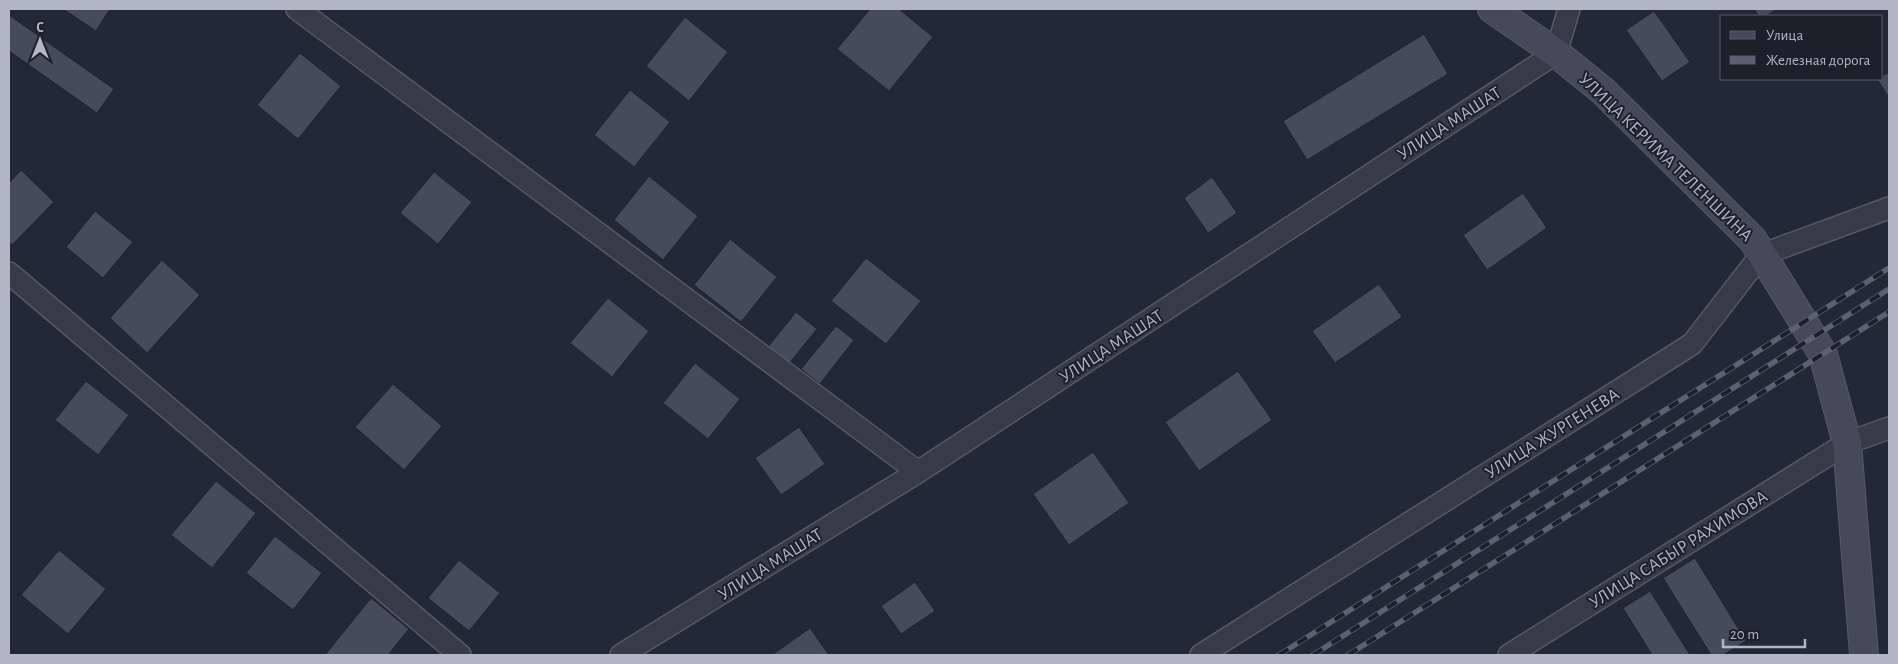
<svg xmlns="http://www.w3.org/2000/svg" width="1898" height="664" viewBox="0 0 1898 664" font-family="'Alegreya Sans',sans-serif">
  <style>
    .building { fill: #444c5b; stroke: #1d222d }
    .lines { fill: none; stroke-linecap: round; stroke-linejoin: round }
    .street-casing { stroke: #535965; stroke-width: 24 }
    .secondary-casing { stroke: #535965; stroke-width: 30 }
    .street { stroke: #363b47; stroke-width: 21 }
    .secondary { stroke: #444a59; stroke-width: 28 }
    .rail-casing { stroke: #5a6170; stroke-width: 5.5 }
    .rail { stroke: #1b202b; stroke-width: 4; stroke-dasharray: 11; stroke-linecap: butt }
    .labels { text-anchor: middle; stroke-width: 4; stroke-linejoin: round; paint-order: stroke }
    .street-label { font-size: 18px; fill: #b0b6c3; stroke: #1b202b }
  </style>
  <rect width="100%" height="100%" fill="#222936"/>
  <path class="building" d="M63 9H110L96 31Z
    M870 9H899L933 37 889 91 837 49Z
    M1754 9H1777L1766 16H1759Z
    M1654 11 1690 62 1662 81 1626 30Z
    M9 15 114 89 97 113 9 51Z
    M685 17 728 52 689 101 646 66Z
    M1424 34 1448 74 1307 160 1283 121Z
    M300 53 341 86 298 139 257 105Z
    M1889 72V98L1877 79H1882V76Z
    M630 90 670 122 634 167 594 135Z
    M21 170 54 202 12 245 9 242V183Z
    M434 172 472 202 438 244 400 213Z
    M649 176 698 216 663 260 614 220Z
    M1212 177 1237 213 1208 233 1184 198Z
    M1523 193 1547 228 1487 270 1463 235Z
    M95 211 133 242 103 278 66 247Z
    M730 239 777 277 741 322 694 285Z
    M866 258 921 301 886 344 831 301Z
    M162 260 200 295 147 353 110 318Z
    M1379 284 1402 317 1335 363 1312 331Z
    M608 298 649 331 612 377 570 343Z
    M796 312 817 329 788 365 767 348Z
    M836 326 854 340 820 384 801 369Z
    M695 363 740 399 708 439 663 403Z
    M1238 371 1272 420 1199 471 1165 422Z
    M86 381 129 415 98 455 55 420Z
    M393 384 442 426 404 470 355 427Z
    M799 427 825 464 781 495 755 458Z
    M1093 452 1129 503 1069 545 1033 494Z
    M216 481 256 513 212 568 171 535Z
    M275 536 322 573 293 610 246 573Z
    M59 550 106 589 68 634 21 595Z
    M1695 558 1746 641 1723 655H1711L1663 578Z
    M459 560 500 593 469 631 428 598Z
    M915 582 935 611 901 634 881 606Z
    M1650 591 1690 655H1652L1623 608Z
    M371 598 409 629 388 655H325Z
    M810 628 829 655H772Z"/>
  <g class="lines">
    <g class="street-casing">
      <path id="street" d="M297 9 918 472
        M9 273 460 655
        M621 655 918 472 1556 53 1569 9
        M1201 655 1692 344 1761 255 1889 208
        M1509 655 1847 443 1889 428"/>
    </g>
    <g class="secondary-casing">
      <path id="secondary" d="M1492 9 1556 53 1603 91 1753 240 1823 354 1847 443 1864 655"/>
    </g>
    <use href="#street" class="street"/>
    <use href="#secondary" class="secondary"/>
    <g class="rail-casing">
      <path id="rail" d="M1279 655 1889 268
        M1313 655 1889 289
        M1348 655 1889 312"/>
    </g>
    <use href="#rail" class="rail"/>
  </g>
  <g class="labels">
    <g class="street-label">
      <text transform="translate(1449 123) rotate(-33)" y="6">УЛИЦА МАШАТ</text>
      <text transform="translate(1666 157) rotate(44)" y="6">УЛИЦА КЕРИМА ТЕЛЕНШИНА</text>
      <text transform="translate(1111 346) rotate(-33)" y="6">УЛИЦА МАШАТ</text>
      <text transform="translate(1552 433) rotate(-32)" y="6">УЛИЦА ЖУРГЕНЕВА</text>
      <text transform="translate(1678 549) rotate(-32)" y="6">УЛИЦА САБЫР РАХИМОВА</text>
      <text transform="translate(770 564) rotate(-32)" y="6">УЛИЦА МАШАТ</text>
    </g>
  </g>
  <rect width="1898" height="664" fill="none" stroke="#b0b6c3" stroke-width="20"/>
  <rect x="1720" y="15" width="162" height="65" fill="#1b202b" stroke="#575c68"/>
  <rect x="1730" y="31" width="25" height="8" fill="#444a59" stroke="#575c68"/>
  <text x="1766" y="40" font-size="15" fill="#b0b6c3">Улица</text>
  <rect x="1730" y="56" width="25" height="8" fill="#5a6170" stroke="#575c68"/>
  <text x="1766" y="65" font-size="15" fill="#b0b6c3">Железная дорога</text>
  <g transform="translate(40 40)" stroke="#1b202b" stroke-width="4" paint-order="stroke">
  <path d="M0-4L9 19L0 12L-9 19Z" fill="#b0b6c3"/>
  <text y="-8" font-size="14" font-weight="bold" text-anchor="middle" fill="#b0b6c3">С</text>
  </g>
  <path d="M1723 639v8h82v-8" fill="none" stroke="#b0b6c3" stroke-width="2.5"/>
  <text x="1730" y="639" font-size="15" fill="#b0b6c3" stroke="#1b202b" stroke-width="4" paint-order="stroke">20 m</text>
</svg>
